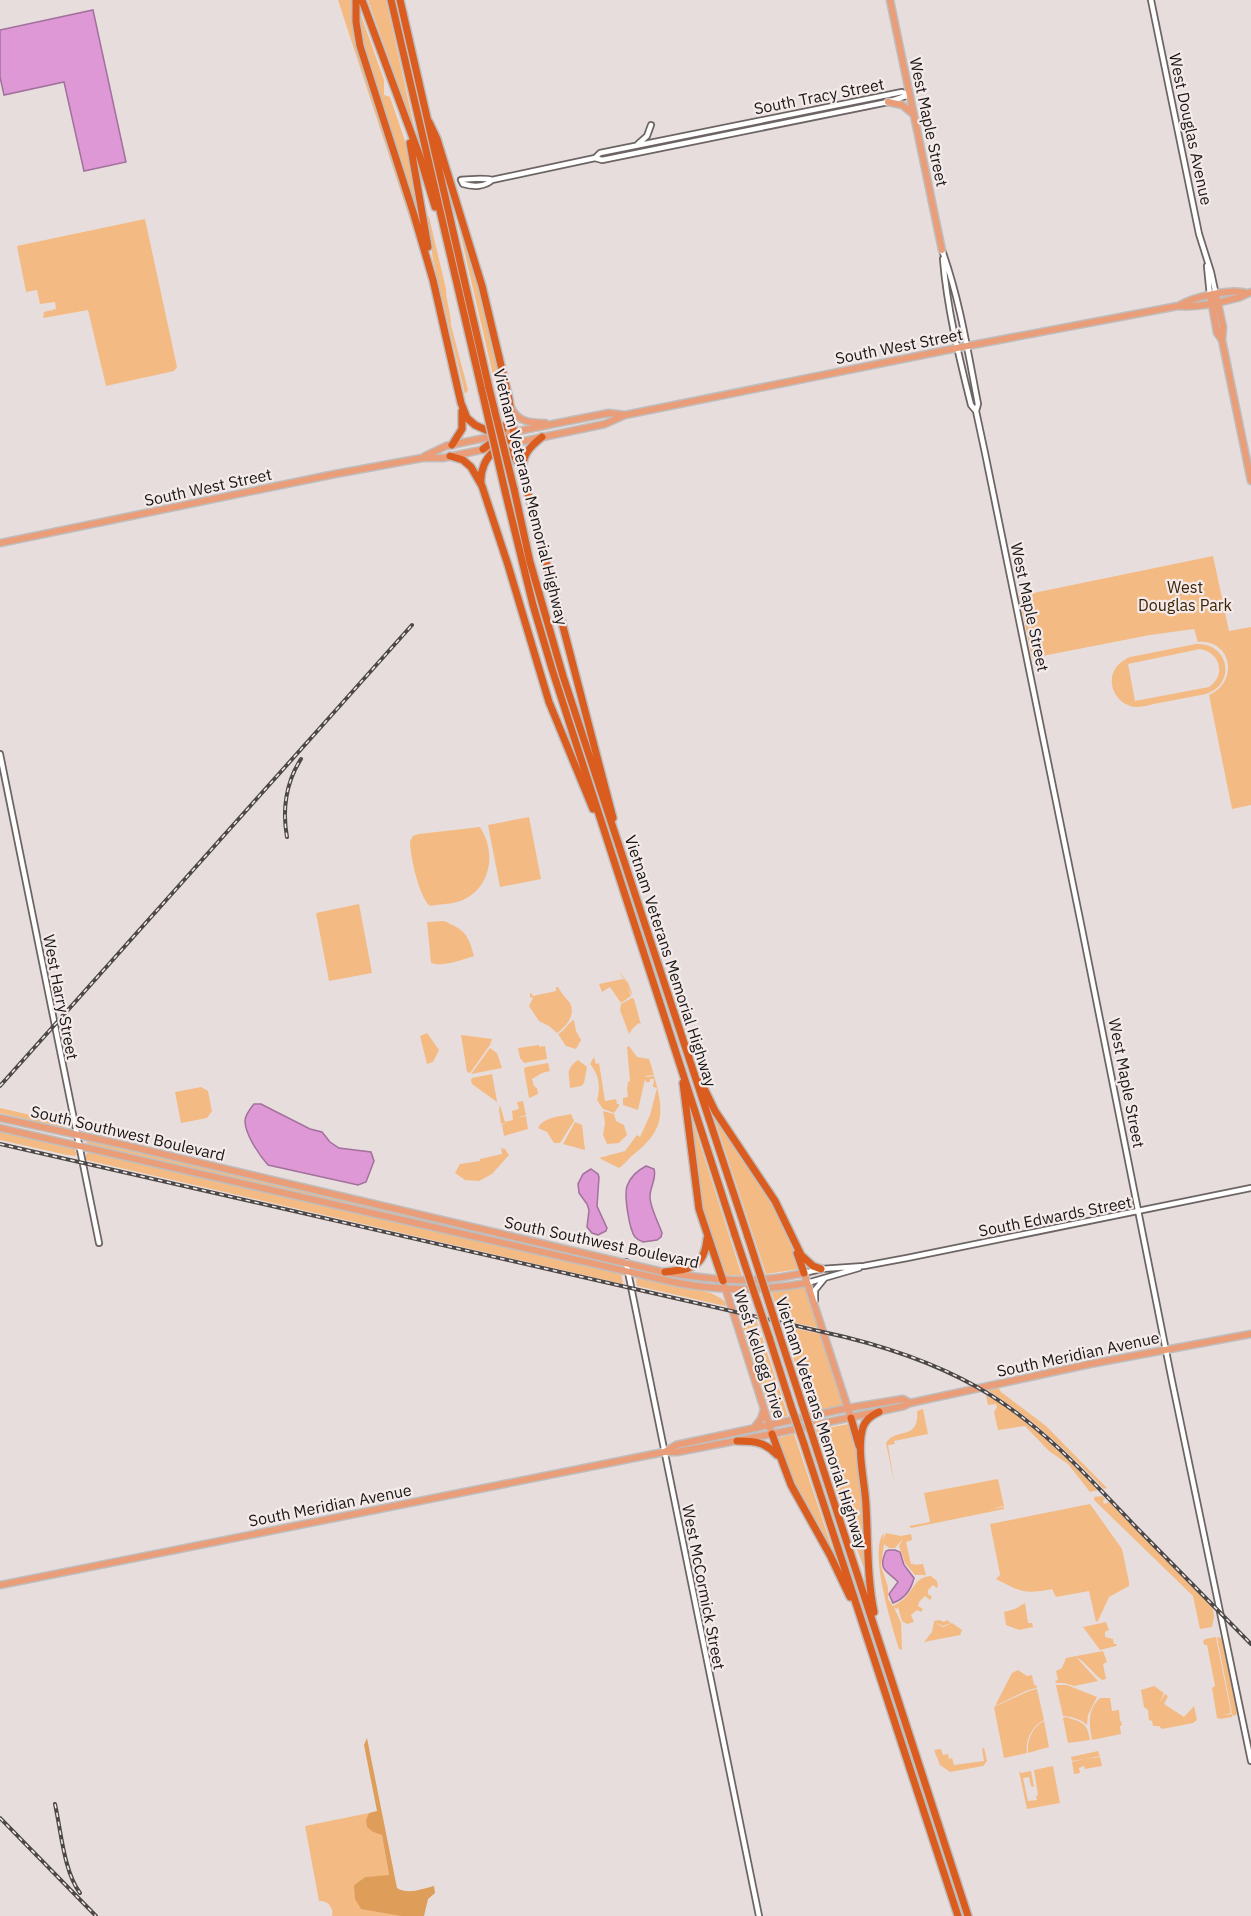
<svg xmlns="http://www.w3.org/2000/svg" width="1251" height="1916" viewBox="0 0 1251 1916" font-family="'IBM Plex Sans',sans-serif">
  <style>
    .green { fill: #f3bb83; fill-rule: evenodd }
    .forest { fill: #de9e59 }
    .water { fill: #dd98d5; stroke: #a2719c; stroke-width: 1.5 }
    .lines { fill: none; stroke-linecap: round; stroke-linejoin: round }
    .minor-casing { stroke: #6d6464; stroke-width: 8 }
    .major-casing { stroke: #bfbebe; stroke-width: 9 }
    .highway-casing { stroke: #bfbebe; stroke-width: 10 }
    .minor { stroke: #fff; stroke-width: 4.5 }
    .major { stroke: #e99d79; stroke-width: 6 }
    .highway { stroke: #da5c1f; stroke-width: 7 }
    .rail-casing { stroke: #4d4848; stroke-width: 4 }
    .rail { stroke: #f4eaea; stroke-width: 1.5; stroke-dasharray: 4.5; stroke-linecap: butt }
    .highway-bridge-casing { stroke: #bfbebe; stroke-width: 10; stroke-linecap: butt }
    .highway-bridge { stroke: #da5c1f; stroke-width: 7 }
    .labels { text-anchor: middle; stroke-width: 4.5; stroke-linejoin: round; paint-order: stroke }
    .street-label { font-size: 16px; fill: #191616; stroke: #f4eaea }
    .park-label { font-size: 16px; fill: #3e2405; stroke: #f4eaea }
  </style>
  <rect width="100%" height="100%" fill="#e7dddd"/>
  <path class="green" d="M338 0H353C352 43 368 81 381 121 398 174 416 227 430 281Z
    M368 0H386L416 135Z
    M361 15 384 80V95L390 97 408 150 420 220H418L362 44 358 16Z
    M427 215 429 217 446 289C446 301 451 313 451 325L468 390 465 394 433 260Z
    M145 219 177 367 174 371 106 386 88 310 43 318 44 312 56 309 55 302 40 304 37 290 26 292 17 246Z
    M461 223 477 275 503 386 493 375 458 224Z
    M1213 556 1229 631 1251 627V805L1232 809 1209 695C1240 681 1231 639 1198 642L1194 629 1150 635 1032 658 1019 596Z
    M1196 644C1229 642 1237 684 1206 694 1190 697 1175 700 1159 703 1152 704 1144 707 1136 707 1121 706 1110 692 1112 677 1114 667 1121 661 1130 657ZM1200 649C1221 653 1226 675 1209 687L1135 701 1128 664Z
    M529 817 541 879 500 887 488 825Z
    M480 827C496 852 492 886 463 900 454 904 441 904 430 906 419 897 410 856 410 841L413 836 419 834Z
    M359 904 372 973 329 981 316 913Z
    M444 921C464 930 468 933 474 956 461 960 444 967 431 963L427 922Z
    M618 970 628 983 632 993V995L628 988 631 996 621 1003 610 987 602 992 599 984 623 979 625 981Z
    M556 987H558C561 993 566 998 570 1003 576 1015 566 1027 557 1033L549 1026 539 1021 529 1006 533 998 530 997V993H531L533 996 556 991Z
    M632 998 634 999 641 1025 639 1023 633 1028 629 1034 620 1010 621 1004Z
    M574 1020 576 1031 581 1040 576 1049 566 1046 558 1034C565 1031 569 1021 574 1020Z
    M427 1033 439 1050 433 1062 427 1064 420 1036Z
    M461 1035 492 1039 490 1045 470 1073 467 1072Z
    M539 1045V1047L545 1046 547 1059 524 1063 520 1058 518 1048Z
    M629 1046 637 1057 649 1059 654 1075 646 1076V1077L654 1076C665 1113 664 1131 633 1155 628 1159 624 1165 619 1168L599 1158 625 1151 637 1135 640 1137 650 1115 657 1088 653 1087 654 1079H650V1082H646L645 1079 638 1110 623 1105V1098L628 1097 627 1089 628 1082 630 1081 627 1047Z
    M490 1048 497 1053 502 1068 471 1074Z
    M594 1057 596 1064 599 1063 605 1101 616 1099 617 1104H619V1106L614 1113 603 1109 597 1100C601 1087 599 1075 590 1064Z
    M578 1060 587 1067 584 1083 581 1086 570 1088C570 1075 564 1070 578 1060Z
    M548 1063 550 1071 542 1073 532 1079 534 1086 537 1088 538 1094 529 1098 524 1069 526 1067Z
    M492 1074 497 1101V1102L472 1084 471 1080 472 1078Z
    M201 1087 208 1091 212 1111 207 1118 181 1123 175 1092Z
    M523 1101 526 1115 516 1118 526 1116 528 1129 504 1136 502 1125 506 1123 501 1124 499 1110 500 1105 505 1122 513 1120 512 1111 519 1109 517 1102Z
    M0 1108 44 1118 62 1116 67 1119 68 1123 65 1127H61L0 1113Z
    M603 1111 614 1114 616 1121 624 1125 627 1135 619 1143 607 1144 603 1135 605 1123Z
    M712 1111C746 1162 784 1210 799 1269L766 1274Z
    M571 1114 574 1121 560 1143H554L547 1132 538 1128C544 1117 558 1117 571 1114Z
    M575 1122 582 1125 585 1150 563 1144Z
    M693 1122 742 1276 726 1275 701 1207 691 1123Z
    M0 1132 68 1147 74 1149 77 1154 75 1156 67 1155 0 1140Z
    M86 1141H94L444 1224 439 1225 117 1152 88 1144Z
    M501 1148 505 1149 509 1155 492 1174 479 1181 465 1180 455 1173 460 1164 480 1161V1159L502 1154Z
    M92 1151 561 1260 571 1261 621 1272 623 1284 86 1160V1154Z
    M638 1276 711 1293 722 1299 727 1304 725 1306 637 1286 636 1279Z
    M804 1286 819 1328 781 1320 771 1291Z
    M736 1313 756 1319 788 1416 773 1419Z
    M783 1326 816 1333 820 1332 822 1337 821 1339 822 1342H824L844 1405 811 1412Z
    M998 1387 1001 1392 1046 1426 1107 1488 1104 1489C1068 1452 1031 1417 987 1390Z
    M986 1395C1029 1420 1063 1455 1098 1490L1090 1492 1068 1464 1049 1451 1025 1426 998 1430 994 1412 997 1407 996 1404 988 1405Z
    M923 1409 928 1434 894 1441 895 1444 888 1445 894 1482 886 1443C895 1427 920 1441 917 1411Z
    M849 1424 856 1451 861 1489 865 1566H863L816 1430Z
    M794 1434 834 1554 832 1555 793 1483 777 1438Z
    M998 1479 1004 1506 991 1509 1004 1507V1509L911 1528 909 1526 930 1522 924 1493Z
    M1102 1496 1105 1499 1103 1501 1104 1504 1109 1502 1213 1608 1214 1617 1212 1627 1200 1629 1193 1596 1094 1500V1497Z
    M1090 1504 1122 1549 1129 1582V1586L1109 1597 1098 1621 1096 1622 1089 1591 1056 1597 1052 1589C1023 1595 1020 1591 996 1579L1000 1575 1001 1579 990 1524Z
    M884 1533 883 1540 886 1533 901 1536 911 1534 912 1540 906 1542 911 1564H914L915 1565 923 1564 926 1575H915L905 1563 899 1546 903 1539 895 1548H889L884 1544 881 1566 888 1587V1599L893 1606C898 1603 903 1601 908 1594 916 1585 917 1577 931 1576L937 1581 938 1586 937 1588 933 1585 928 1590V1594L932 1597 930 1600 925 1596 919 1602 918 1606 923 1609 921 1612 917 1610 911 1615 914 1622 907 1624 902 1621 898 1607 897 1609 894 1607 901 1623 902 1650 899 1649C892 1627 868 1549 884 1533Z
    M1025 1603 1028 1623H1032L1033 1627 1019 1630 1006 1625 1004 1612 1015 1609Z
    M939 1620 944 1622 947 1620 951 1623 943 1626 934 1622 943 1627 952 1623 962 1630 960 1635 924 1642 932 1632 934 1621Z
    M1106 1622 1109 1630 1105 1632V1637L1113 1639 1114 1644H1117L1116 1646 1100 1650 1083 1627Z
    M1216 1637 1231 1713 1223 1715 1232 1714 1217 1637 1222 1638 1237 1713 1235 1716 1232 1715V1717L1220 1719 1217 1718 1212 1688 1215 1686 1207 1645H1204L1203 1641 1205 1639Z
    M1103 1651 1107 1662 1103 1664 1106 1679 1102 1680C1092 1673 1086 1662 1076 1657L1098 1681 1074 1686 1064 1683H1056L1055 1681 1058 1680 1056 1671 1062 1668 1066 1658Z
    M1018 1670 1027 1676 1032 1675 1034 1685H1036L1037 1688 1028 1690 995 1706 1012 1673Z
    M1056 1685H1067L1097 1697 1088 1715 1087 1725C1083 1720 1070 1716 1063 1716Z
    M1154 1686 1164 1693 1159 1703 1165 1694 1168 1696 1164 1704 1184 1717 1194 1706 1197 1720 1193 1723 1162 1729 1159 1726H1153L1152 1721 1149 1720 1148 1710 1144 1707 1141 1690Z
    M1037 1689 1044 1720C1032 1726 1025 1740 1027 1753L1004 1758 994 1707 1029 1691Z
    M1100 1698H1110L1112 1711 1119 1710 1120 1721H1121L1122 1725 1120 1726 1121 1734 1092 1740C1089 1724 1087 1710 1100 1698Z
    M1066 1717C1083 1723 1087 1722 1090 1740L1068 1743 1063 1718Z
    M1044 1721 1049 1747 1028 1753C1027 1740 1032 1727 1044 1721Z
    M984 1748 987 1761 983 1766 950 1772 940 1765 934 1750 941 1749 943 1755 948 1754 949 1759 952 1758 954 1765 984 1761 982 1749Z
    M1098 1751 1100 1756 1085 1759 1100 1757 1102 1766 1085 1769 1084 1766 1079 1768 1080 1773 1074 1774 1072 1762 1084 1759 1072 1761 1071 1757Z
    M1053 1766 1060 1803 1027 1809 1019 1771 1021 1773 1031 1771 1034 1787 1031 1786 1029 1777 1023 1778 1028 1801 1037 1800 1036 1796 1038 1795 1034 1770Z
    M369 1813 366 1820 373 1832 382 1834 389 1876 365 1877 354 1885 401 1916H332C334 1908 328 1900 319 1901L305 1826Z"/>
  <path class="forest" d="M367 1738 397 1888C408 1895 422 1889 434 1886L435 1893 428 1899 424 1916H401L361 1909 355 1899 354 1885 365 1877 389 1875 382 1835 373 1832 367 1827 366 1820 369 1813 377 1811 364 1745Z"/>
  <path class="water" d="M93 10 126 162 84 171 64 82 4 95 0 77V30Z
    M254 1104H261L310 1129 322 1132 330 1142 339 1148 371 1152 374 1161 366 1182 358 1185 268 1165C259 1155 245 1134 245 1121 245 1115 250 1109 254 1104Z
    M646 1166 654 1169C657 1179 650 1186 650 1197 650 1207 659 1224 662 1233L661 1237 657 1240 643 1242C639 1240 638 1240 635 1237 629 1229 624 1195 627 1186 631 1176 637 1171 646 1166Z
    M591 1169 598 1174 599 1177 597 1206 607 1228 606 1231 598 1235 592 1233 587 1227 589 1210 587 1204 579 1193 578 1184 583 1174Z
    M889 1550H895L900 1552 904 1565 914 1578C911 1590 904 1599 893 1603L889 1594 898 1582C888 1571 877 1571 886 1551Z"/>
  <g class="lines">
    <g class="minor-casing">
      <path id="minor" d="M1151 0 1199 234 1211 272 1216 295
        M638 144 647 136 651 125
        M595 158 600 153 902 92 909 95
        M461 180 463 184C473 187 485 187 492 180L595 158 602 160 888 102 909 95
        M461 180C465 179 488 178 492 180
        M942 250C960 300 968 353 978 404L976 411 985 453 1082 929 1172 1381 1251 1761
        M943 259C947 308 959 357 971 405L976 411
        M1207 266 1210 296
        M0 754 99 1243
        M626 1262 759 1916
        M804 1273 821 1269 864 1266 907 1258 1251 1188
        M807 1283 859 1268
        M815 1300V1290L824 1279"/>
    </g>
    <g class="major-casing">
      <path id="major" d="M890 0 942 250
        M888 102 902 105 913 114
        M1216 295 1223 327 1222 340 1251 481
        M1211 299 1217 333 1222 340
        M1178 306C1193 297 1231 288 1247 293
        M511 407C517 422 531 423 545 423
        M425 456 446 446 558 423 609 413 625 415
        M0 543 335 474 422 458H443L605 424 625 415 967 346 1178 306C1197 308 1219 303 1237 298 1242 297 1246 294 1251 292
        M0 1118 120 1144 663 1272C716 1280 751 1285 804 1273L851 1418
        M0 1128 678 1283C721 1291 764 1291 807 1283
        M725 1287 772 1434
        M754 1428 761 1419 764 1409
        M666 1451 676 1445 848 1408 903 1399 910 1403
        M0 1585 664 1452H677L772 1434 904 1406 910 1403 1090 1364 1251 1334"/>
    </g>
    <g class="highway-casing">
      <path id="highway" d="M356 0V22L360 46 414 215 433 280 461 403 467 418 475 425 515 443
        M362 0 420 157 435 207
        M391 0 482 391
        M400 0 489 388
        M429 122 437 139 482 286 509 399 515 443 613 818
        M410 143 428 247
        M452 445 462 429V411
        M483 449 496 439 506 425
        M450 456 463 460 471 467 482 486 508 565 549 702 593 809
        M523 468C522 454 532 445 542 437
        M481 483C479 459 503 432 518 463
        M514 489 530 562 563 676 748 1237
        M505 491 533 605 552 669 735 1235
        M701 1082 715 1111 775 1201 801 1255 813 1266 821 1269
        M683 1083 699 1209 723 1281
        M797 1253 804 1273
        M665 1272C691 1269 704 1268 707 1239
        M769 1337 791 1406
        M781 1340 802 1404
        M851 1418 859 1446
        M772 1434 791 1485 830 1555 850 1597
        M737 1441C755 1441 765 1442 777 1455
        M814 1441 968 1916
        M804 1444 958 1916
        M874 1612C867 1577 868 1542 866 1506 865 1482 856 1450 863 1427 866 1419 872 1415 879 1412"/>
    </g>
    <use href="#minor" class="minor"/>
    <use href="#major" class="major"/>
    <use href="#highway" class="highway"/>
    <g class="rail-casing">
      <path id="rail" d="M287 837C282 810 286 782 301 759
        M0 1086 412 625
        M0 1144 845 1337C897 1350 946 1367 992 1396 1046 1430 1089 1478 1133 1524 1172 1564 1212 1604 1251 1644
        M55 1804C61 1831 64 1872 80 1893
        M0 1818 96 1916"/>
    </g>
    <use href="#rail" class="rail"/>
    <g class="highway-bridge-casing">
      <path id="highway-bridge" d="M489 388 514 489
        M482 391 505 491
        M735 1235 769 1337
        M748 1237 781 1340
        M802 1404 814 1441
        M791 1406 804 1444"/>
    </g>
    <use href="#highway-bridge" class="highway-bridge"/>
  </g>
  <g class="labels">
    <g class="street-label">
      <text transform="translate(819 96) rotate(-11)" y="6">South Tracy Street</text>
      <text transform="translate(929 122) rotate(78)" y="6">West Maple Street</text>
      <text transform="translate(1191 129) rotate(78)" y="6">West Douglas Avenue</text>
      <text transform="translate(899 346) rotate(-11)" y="6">South West Street</text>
      <text transform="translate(208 487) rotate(-12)" y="6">South West Street</text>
      <text transform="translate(531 497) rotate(76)" y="6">Vietnam Veterans Memorial Highway</text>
      <text transform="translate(1030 607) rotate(78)" y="6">West Maple Street</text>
      <text transform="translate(671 961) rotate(72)" y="6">Vietnam Veterans Memorial Highway</text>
      <text transform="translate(61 997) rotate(79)" y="6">West Harry Street</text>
      <text transform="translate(1127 1083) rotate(79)" y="6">West Maple Street</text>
      <text transform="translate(128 1133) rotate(13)" y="6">South Southwest Boulevard</text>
      <text transform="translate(1055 1216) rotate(-11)" y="6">South Edwards Street</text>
      <text transform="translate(602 1242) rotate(12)" y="6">South Southwest Boulevard</text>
      <text transform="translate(760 1354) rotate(72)" y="6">West Kellogg Drive</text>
      <text transform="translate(1078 1354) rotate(-12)" y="6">South Meridian Avenue</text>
      <text transform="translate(822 1423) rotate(72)" y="6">Vietnam Veterans Memorial Highway</text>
      <text transform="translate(330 1505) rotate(-11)" y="6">South Meridian Avenue</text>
      <text transform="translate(704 1587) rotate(79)" y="6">West McCormick Street</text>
    </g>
    <g class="park-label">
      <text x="1185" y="593">West<tspan x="1185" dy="18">Douglas Park</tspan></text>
    </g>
  </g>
</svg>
